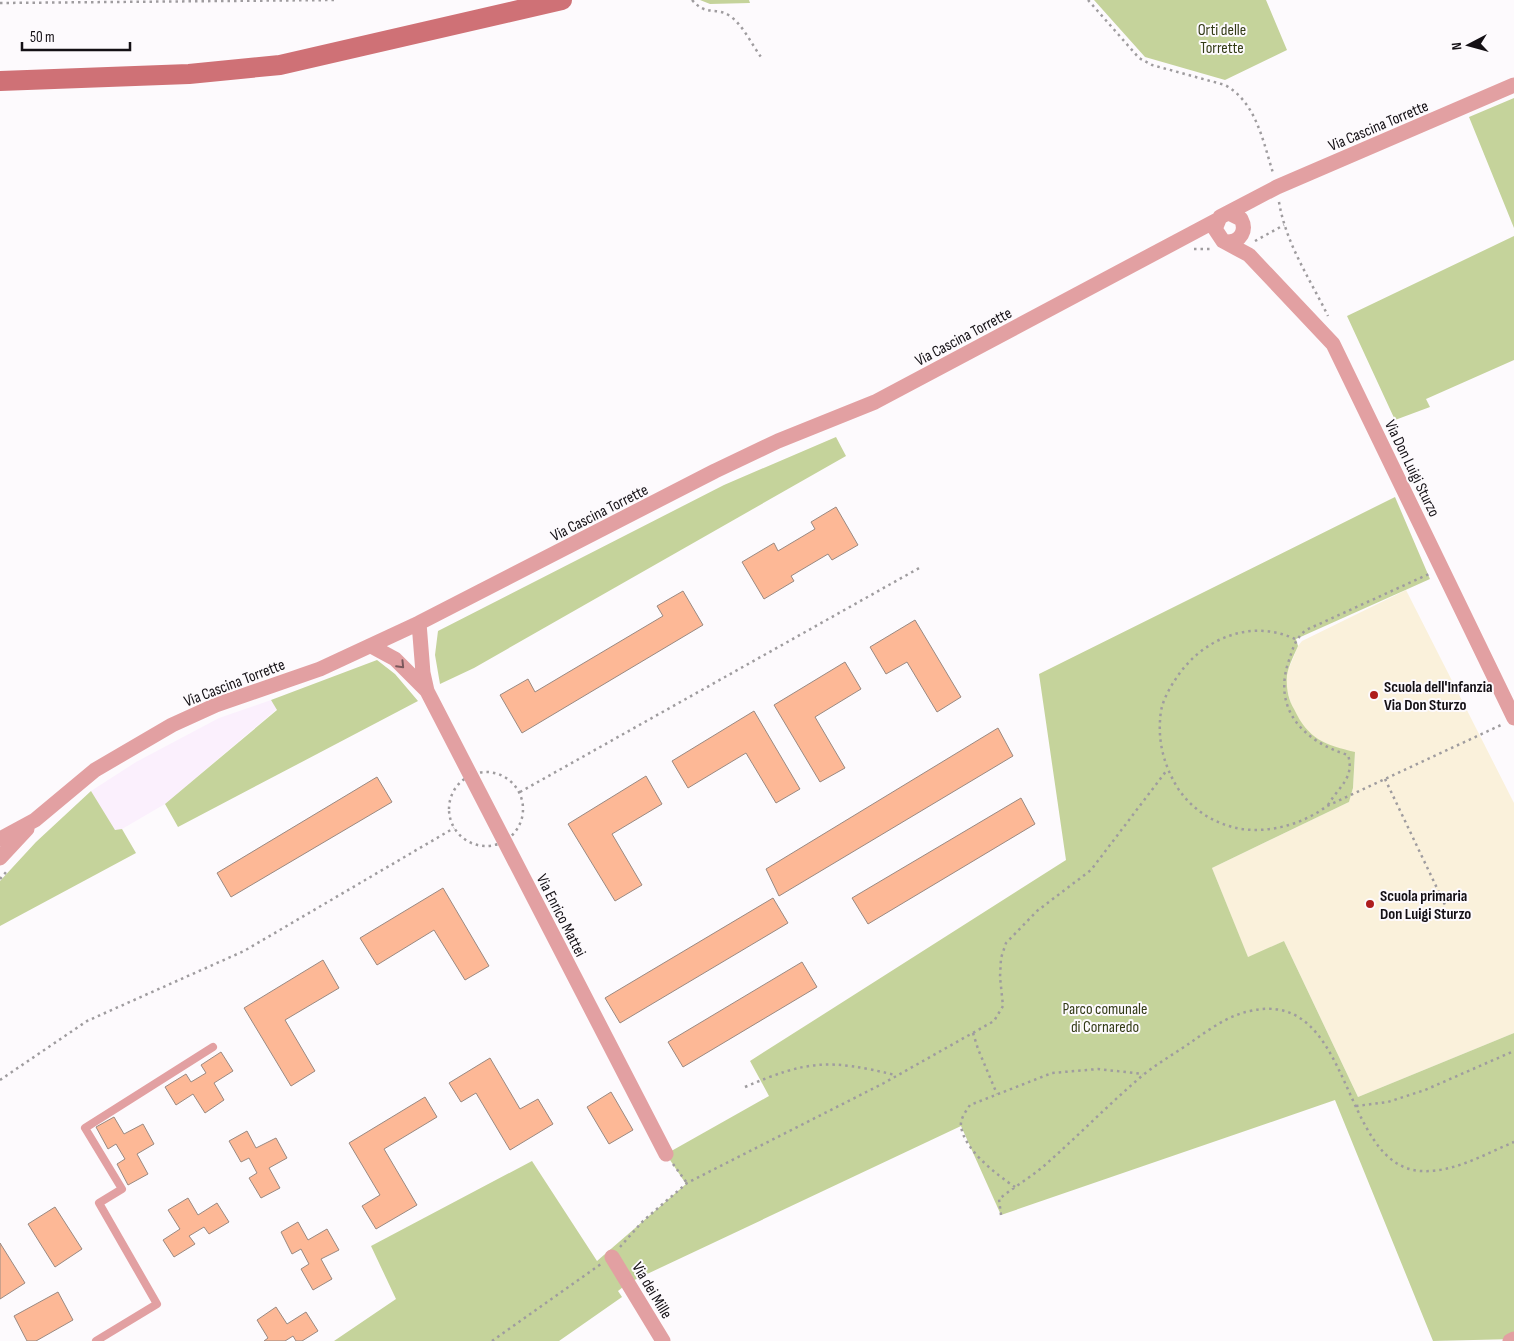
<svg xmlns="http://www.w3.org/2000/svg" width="1514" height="1341" viewBox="0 0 1514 1341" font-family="'Sofia Sans Condensed',sans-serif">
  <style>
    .built { fill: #fbf0fd }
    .education { fill: #faf1db }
    .green { fill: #c5d39b }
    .building { fill: #fdb896; stroke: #9a8981 }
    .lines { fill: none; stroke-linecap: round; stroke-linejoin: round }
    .path { stroke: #9f9c9f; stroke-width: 2.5; stroke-dasharray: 2.5 4; stroke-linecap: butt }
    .service { stroke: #e2a0a2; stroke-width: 8 }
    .minor { stroke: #e2a0a2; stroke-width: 15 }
    .secondary { stroke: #cf7176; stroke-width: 20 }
    .oneway { stroke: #7b585c }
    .poi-dot { fill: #ae1c1c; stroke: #fdfafd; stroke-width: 2 }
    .labels { text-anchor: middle; stroke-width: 4; stroke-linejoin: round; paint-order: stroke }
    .park-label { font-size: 16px; fill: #333b16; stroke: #fdfafd }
    .street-label { font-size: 16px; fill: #141015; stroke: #fdfafd }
    .poi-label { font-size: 16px; font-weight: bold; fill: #141015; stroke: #fdfafd; text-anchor: start }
  </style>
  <rect width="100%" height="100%" fill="#fdfafd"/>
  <path class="built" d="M271 700 277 709 165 804 122 829 115 831 91 791 136 762 219 718Z"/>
  <path class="education" d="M1406 590 1514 803V1033L1358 1097 1284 941 1248 958 1212 868 1349 802 1353 788 1355 753 1331 746 1312 736 1300 723 1291 704 1286 686 1287 673 1298 646 1302 641Z"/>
  <path class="green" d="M700 0H749L750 3 710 4Z
    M1094 0H1266L1287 50 1225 80 1145 57Z
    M1514 98V228L1469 117Z
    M1514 236V360L1426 399 1430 407 1395 420 1347 316Z
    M836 437 846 456 474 668 440 684 435 655 438 631 724 485Z
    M1395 497 1430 579 1296 639 1298 646C1294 655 1289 665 1287 675 1286 687 1288 699 1294 709 1308 739 1325 745 1355 752L1353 788 1349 802 1212 868 1248 957 1284 941 1358 1097 1514 1033V1339L1433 1341 1335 1100 1001 1215 961 1126 628 1283 618 1291 622 1297 559 1341H334L396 1299 371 1246 532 1161 597 1261 686 1184 666 1154 769 1096 750 1061 1066 860 1039 674Z
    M377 660 395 674 418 701 178 827 165 804 277 710 271 700Z
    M91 791 115 830 122 829 136 853 0 926V881L36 842Z"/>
  <path class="building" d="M836 507 858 545 832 560 828 554 791 576 794 581 764 599 742 562 774 543 778 551 815 529 811 522Z
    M683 591 703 625 522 733 500 695 528 679 535 692 663 616 657 606Z
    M915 620 961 697 937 712 907 662 886 674 870 647Z
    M845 662 861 689 815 717 845 768 820 782 774 705Z
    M754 711 800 789 776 803 746 753 688 788 672 761Z
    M998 728 1013 756 779 896 766 869Z
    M646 776 662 804 612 834 642 885 615 901 568 824Z
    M377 777 392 802 231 897 217 873Z
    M1021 798 1035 824 868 924 852 898Z
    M443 888 489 966 465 980 434 930 377 965 360 938Z
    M773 898 788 923 620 1023 605 998Z
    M323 960 339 988 285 1020 315 1071 291 1086 244 1008Z
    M802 962 817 987 683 1067 668 1042Z
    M221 1052 233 1071 214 1083 224 1100 205 1113 193 1094 176 1105 165 1087 186 1074 191 1082 206 1073 201 1065Z
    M490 1058 520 1109 538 1099 553 1124 510 1150 476 1093 461 1102 449 1083Z
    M611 1092 633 1130 609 1144 587 1107Z
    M425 1097 437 1117 384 1149 417 1205 376 1229 362 1206 380 1195 349 1143Z
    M114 1117 124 1134 143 1124 154 1144 137 1154 148 1174 128 1185 117 1164 125 1159 116 1144 108 1149 96 1127Z
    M247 1131 256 1148 276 1138 287 1158 269 1168 280 1188 261 1198 249 1178 257 1173 249 1158 241 1162 229 1141Z
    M188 1198 198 1215 217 1203 229 1222 209 1234 204 1227 189 1236 195 1244 174 1257 163 1240 180 1229 168 1210Z
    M55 1207 82 1249 55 1267 28 1224Z
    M298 1222 308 1240 327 1229 339 1250 321 1259 332 1279 313 1290 301 1269 309 1264 301 1249 292 1254 281 1232Z
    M0 1243 25 1283 0 1299Z
    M58 1292 73 1320 36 1341H27L14 1316Z
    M276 1307 287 1324 306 1312 318 1331 302 1341H296L293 1336 285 1341H264L268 1338 257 1320Z"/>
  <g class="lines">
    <path class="path" d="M692 0C707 17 715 6 730 16 743 25 752 45 761 57
      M1088 0 1139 58 1152 65 1225 85C1256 102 1263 141 1273 173
      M0 3 336 0
      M1279 202C1286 244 1310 279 1328 316
      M1255 241 1284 225
      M1194 249H1211
      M1295 639C1250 618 1201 639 1175 680 1169 689 1163 700 1161 711 1157 739 1163 763 1177 787 1192 810 1214 824 1241 829 1271 833 1303 824 1327 806L1501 725
      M449 809a37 37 0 1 1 74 0a37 37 0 1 1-74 0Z
      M1385 779 1446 907
      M520 792 921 567
      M1328 805C1339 786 1355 778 1348 755 1305 742 1273 711 1288 663 1293 649 1294 640 1306 630L1429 574
      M0 879 7 871
      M973 1033 978 1049 997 1094
      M0 1080 87 1021 244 951 454 828
      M745 1087C808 1060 829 1059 895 1075
      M1356 1106 1388 1102 1425 1090 1514 1051
      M673 1164 687 1183
      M1015 1187C997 1175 964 1150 961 1126 960 1119 966 1111 970 1105L1052 1073 1098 1069 1143 1074
      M1001 1215 999 1199C1014 1187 1031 1177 1045 1165 1078 1136 1109 1104 1143 1075 1157 1064 1172 1055 1187 1045 1206 1032 1226 1016 1250 1011 1354 987 1339 1166 1421 1171 1453 1173 1485 1154 1514 1142
      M620 1247 643 1221 687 1183 884 1083 994 1021 1003 1006 1000 977 1001 958 1006 943 1037 911 1091 870 1167 770
      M492 1341 601 1264"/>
    <path class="service" d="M96 1341 157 1304 99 1203 122 1189 85 1128 213 1047"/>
    <path class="minor" d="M1514 85 1277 187 1220 217 1215 229 1223 241 1249 255 1333 344 1514 718
      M1227 242C1241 242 1247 230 1241 219L1229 213
      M419 623 423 673 427 691 666 1154
      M371 646 395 659 427 691
      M0 839 35 820 95 770 172 725 216 705 320 669 419 623 715 471 778 441 875 402 1217 220
      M0 858 27 829
      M612 1257 663 1341
      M1510 1341 1514 1339"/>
    <path class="secondary" d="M0 81 189 74 280 65 562 0"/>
  </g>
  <defs><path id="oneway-chevron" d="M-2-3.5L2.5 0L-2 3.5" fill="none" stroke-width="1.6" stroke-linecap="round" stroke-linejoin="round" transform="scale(1.25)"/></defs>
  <use class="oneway" href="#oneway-chevron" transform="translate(401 665) rotate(46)"/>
  <g class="poi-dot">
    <circle cx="1374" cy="695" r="5"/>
    <circle cx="1370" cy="904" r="5"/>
  </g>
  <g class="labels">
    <g class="park-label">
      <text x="1222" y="35">Orti delle<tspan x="1222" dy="18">Torrette</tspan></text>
      <text x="1105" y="1014">Parco comunale<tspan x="1105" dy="18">di Cornaredo</tspan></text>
    </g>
    <g class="street-label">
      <text transform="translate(1378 125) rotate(-23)" y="6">Via Cascina Torrette</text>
      <text transform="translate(963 336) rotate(-28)" y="6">Via Cascina Torrette</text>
      <text transform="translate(1413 468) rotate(64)" y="6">Via Don Luigi Sturzo</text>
      <text transform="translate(599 512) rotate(-27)" y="6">Via Cascina Torrette</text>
      <text transform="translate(234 682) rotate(-21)" y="6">Via Cascina Torrette</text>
      <text transform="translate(562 915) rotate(63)" y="6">Via Enrico Mattei</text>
      <text transform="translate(653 1290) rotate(59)" y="6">Via dei Mille</text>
    </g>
    <g class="poi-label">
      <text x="1384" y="692">Scuola dell'Infanzia<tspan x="1384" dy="18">Via Don Sturzo</tspan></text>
      <text x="1380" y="901">Scuola primaria<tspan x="1380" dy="18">Don Luigi Sturzo</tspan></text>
    </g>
  </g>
  <g transform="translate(1469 45) rotate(264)" stroke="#fdfafd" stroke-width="4" paint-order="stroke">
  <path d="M0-4L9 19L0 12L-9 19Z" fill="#141015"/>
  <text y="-8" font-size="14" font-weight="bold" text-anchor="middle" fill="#141015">N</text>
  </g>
  <path d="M22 42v8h108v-8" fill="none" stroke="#141015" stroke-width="2.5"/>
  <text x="30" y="42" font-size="15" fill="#141015" stroke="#fdfafd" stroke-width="4" paint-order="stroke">50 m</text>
</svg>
